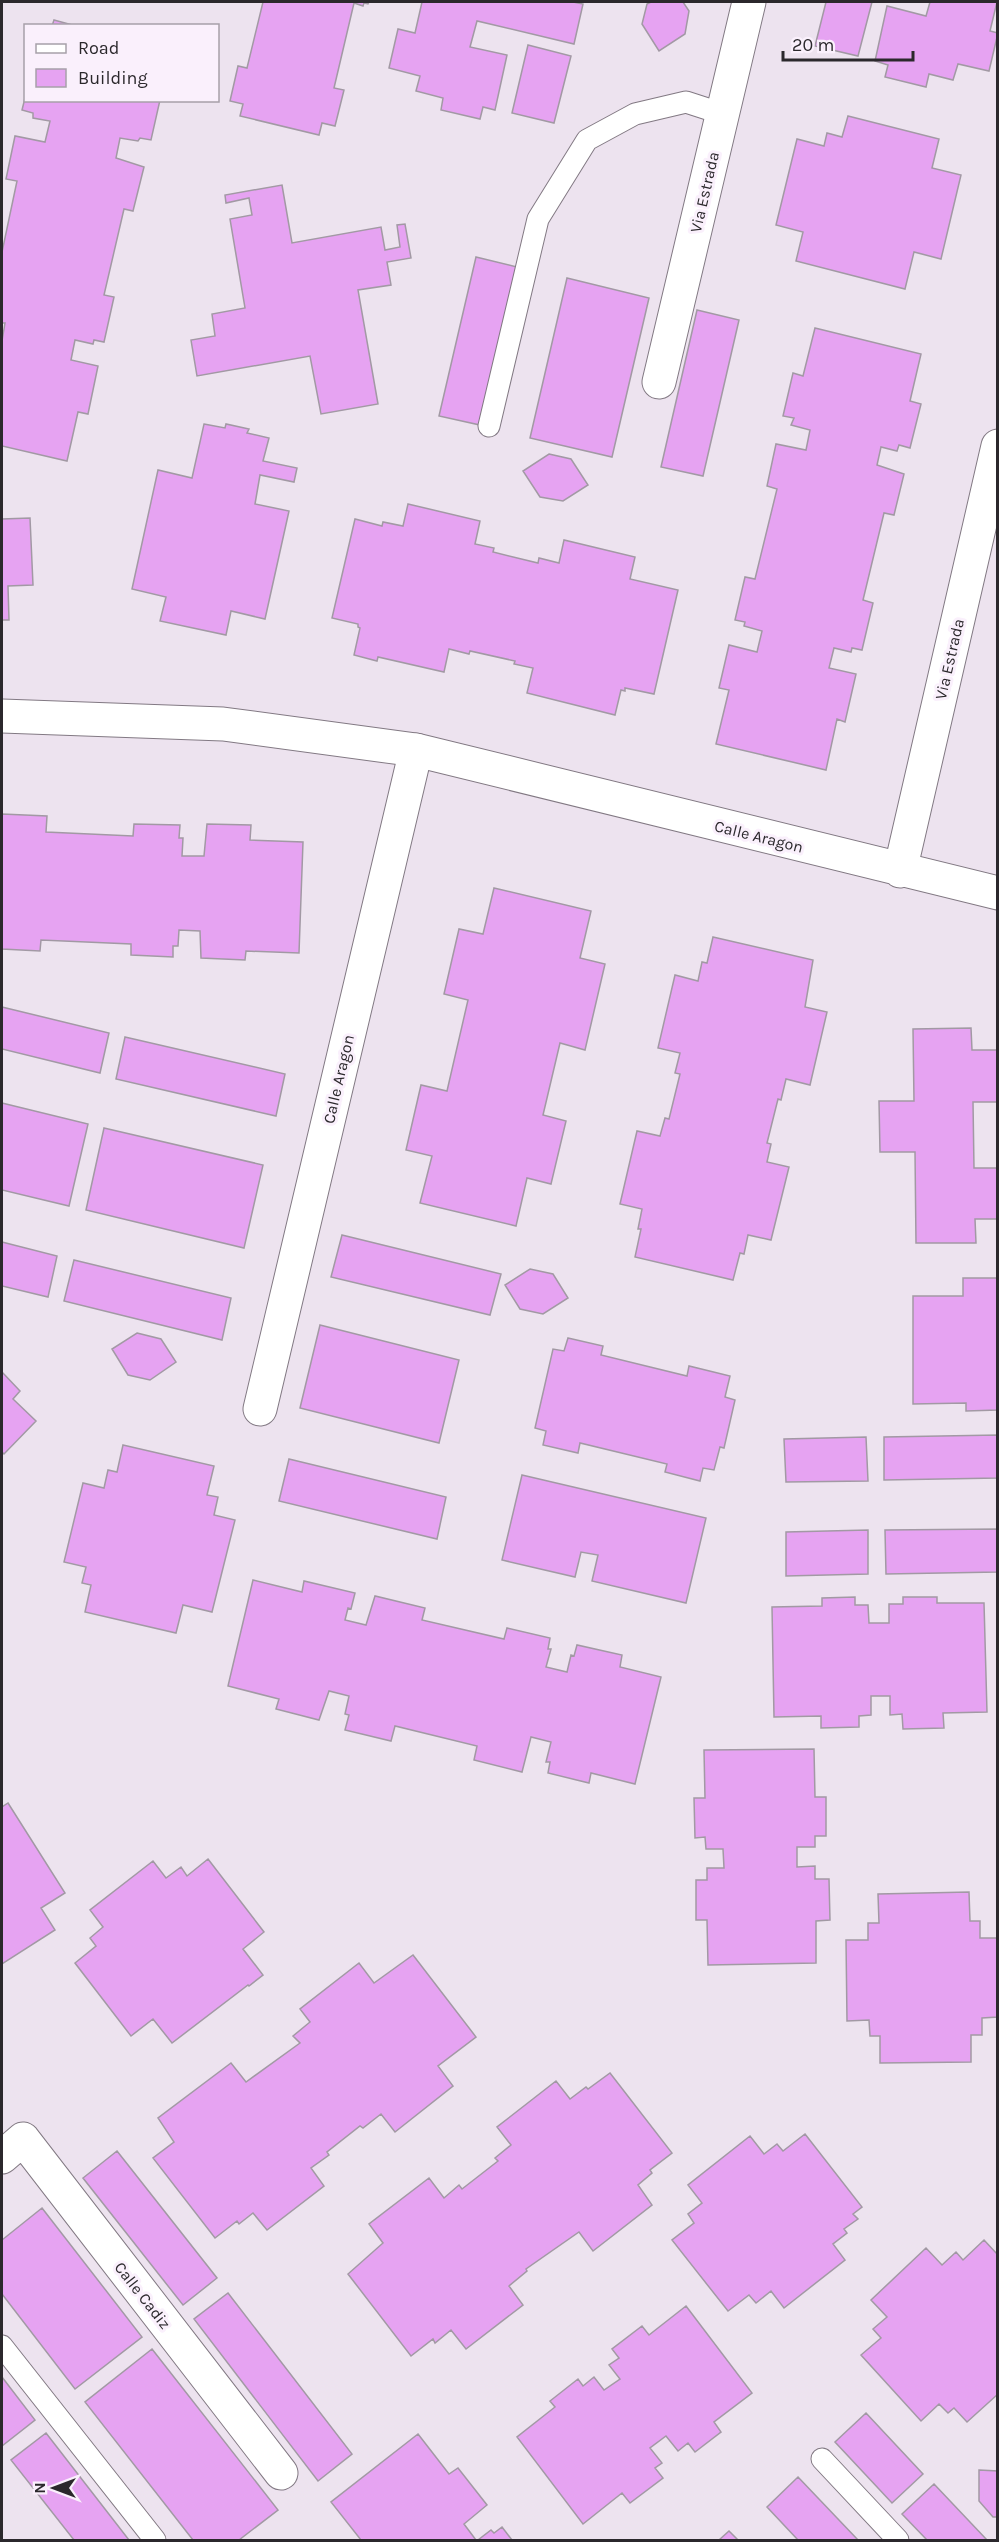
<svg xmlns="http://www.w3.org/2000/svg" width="999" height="2542" viewBox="0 0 999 2542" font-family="Karla,sans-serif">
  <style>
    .building { fill: #e6a3f2; stroke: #a299a4; stroke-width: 1.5 }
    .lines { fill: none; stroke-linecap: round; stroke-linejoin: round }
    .lane-casing { stroke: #827983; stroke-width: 23 }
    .street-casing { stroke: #827983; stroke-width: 35 }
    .secondary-casing { stroke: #827983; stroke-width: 35 }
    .lane { stroke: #fff; stroke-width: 21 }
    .street { stroke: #fff; stroke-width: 33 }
    .secondary { stroke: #fff; stroke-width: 33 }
    .labels { text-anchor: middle; stroke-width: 6; stroke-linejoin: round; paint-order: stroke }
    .street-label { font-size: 16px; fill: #2b282c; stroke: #faf0fc }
  </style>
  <rect width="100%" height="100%" fill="#ede3ef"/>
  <path class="building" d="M263 2H369L368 4 364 3 363 6 354 3 334 88 344 90 335 126 322 123 319 135 240 116 243 104 230 101 238 66 247 68Z
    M422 2H573L583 4 574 44 477 21 470 47 507 55 495 110 483 107 480 119 441 110 443 98 416 91 420 76 389 68 398 29 415 33Z
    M651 2H683L689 11 685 34 659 51 642 24 647 4Z
    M826 2H872L858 56 815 46Z
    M930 2H997L990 31 998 33 989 71 958 64 953 80 929 74 926 87 885 77 888 65 875 61 887 6 926 16Z
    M54 20 76 26H52Z
    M528 45 571 56 554 123 512 113Z
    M26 94V100H160L151 140 140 138 138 141 120 138 116 158 144 167 133 211 124 209 104 295 114 297 104 342 94 340 93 344 75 340 71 360 98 366 88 414 78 412 67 461 2 446V341L5 323H2V252L17 181 6 179 15 136 45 142 50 121 33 118V113L22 110Z
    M848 116 939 139 932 168 961 175 941 259 914 252 905 289 796 261 803 232 776 225 797 139 824 146 827 133 842 137Z
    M282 185 292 243 381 227 385 250 400 247 397 225 405 224 411 258 387 262 391 285 358 290 378 404 321 414 310 356 197 376 191 340 215 336 212 314 245 308 230 219 252 215 249 198 226 203 225 195Z
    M476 257 517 267 480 425 439 416Z
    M567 278 649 298 612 457 530 438Z
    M697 310 739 320 703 476 661 467Z
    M815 328 921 354 910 401 921 404 910 448 899 445 897 451 881 447 877 465 904 474 894 515 884 513 863 600 873 603 862 650 852 648 851 652 834 648 829 668 856 674 845 722 837 719 826 770 716 744 729 690 719 688 729 645 757 652 762 631 744 626 745 622 735 620 745 577 755 579 777 489 767 486 776 444 806 450 810 430 791 425 794 418 783 416 793 373 803 376Z
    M204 424 225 428 226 424 249 429 247 433 269 438 263 461 297 468 294 482 260 475 255 504 289 511 265 619 231 611 226 635 160 621 166 597 132 589 158 470 192 478Z
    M549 454 571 459 588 485 563 501 540 497 523 471Z
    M408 504 480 521 475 544 494 548 493 552 538 563 539 558 559 563 564 540 635 557 630 579 678 590 654 694 625 688V691L621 690 615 715 527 693 533 668 514 664 515 661 470 651 469 654 449 649 444 672 378 657 377 661 354 655 360 628 358 627V624L332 618 355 519 382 526 383 522 403 526Z
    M30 518 33 585 8 586 9 620H2V519Z
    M2 814 47 816 46 832 133 836 134 824 180 825 179 838H183L182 856H204L207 824 251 825 250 840 303 842 299 953 246 951 245 960 201 958 200 931 179 930 178 946H173V957L131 955V944L41 940 40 951 2 949Z
    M494 888 591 911 580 958 605 964 585 1050 560 1043 543 1115 566 1121 551 1184 527 1178 516 1226 420 1203 432 1156 406 1150 421 1085 447 1091 468 1000 444 994 459 929 483 934Z
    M713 937 813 960 805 1007 827 1012 810 1085 786 1079 781 1100 778 1099 767 1143 771 1144 767 1162 789 1167 771 1240 748 1235 744 1254 740 1253 733 1280 635 1257 641 1229H638L642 1209 620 1204 637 1131 660 1136 665 1118 669 1119 680 1074 675 1073 680 1053 658 1048 675 975 698 981 702 962 707 963Z
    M2 1007 109 1033 100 1073 2 1049Z
    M971 1028 972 1050H998V1102H973L974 1168H998V1219H975L976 1243H916L915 1152H880L879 1101H914L913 1029Z
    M125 1037 285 1074 276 1116 116 1079Z
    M2 1103 88 1124 69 1206 2 1190Z
    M104 1128 263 1165 244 1248 86 1210Z
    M342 1235 501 1274 490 1315 331 1277Z
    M2 1242 57 1256 48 1297 2 1286Z
    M74 1260 231 1298 222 1340 64 1301Z
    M530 1269 553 1274 568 1298 543 1314 520 1309 505 1285Z
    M963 1278H998V1410L966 1411V1403L913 1404V1296H963Z
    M320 1325 459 1360 439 1443 300 1408Z
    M137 1333 161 1339 176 1362 150 1380 128 1375 112 1349Z
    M568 1338 603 1346 601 1355 687 1376 689 1366 730 1376 725 1397 735 1400 724 1448 720 1447 714 1470 703 1468 700 1481 665 1472 667 1464 580 1443 578 1453 543 1445 546 1431 535 1428 553 1349 564 1351Z
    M2 1372 20 1391 13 1399 36 1421 4 1454 2 1452Z
    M998 1435V1478L884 1480V1437Z
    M866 1437 868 1481 786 1482 784 1439Z
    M123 1445 214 1466 207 1495 218 1497 214 1515 235 1520 212 1612 183 1605 176 1633 85 1612 91 1585 82 1583 86 1567 64 1562 83 1483 104 1488 108 1470 117 1472Z
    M289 1459 446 1497 437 1539 279 1501Z
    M522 1475 706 1518 686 1603 592 1581 598 1555 581 1552 575 1577 502 1560Z
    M998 1529V1572L886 1574 885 1530Z
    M868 1530V1574L786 1576V1532Z
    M253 1580 302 1592 304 1581 355 1593 351 1609 348 1608 345 1620 366 1625 375 1596 425 1608 422 1620 504 1639 507 1628 550 1638 548 1649H551L546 1667 567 1672 571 1655 574 1656 577 1645 622 1655 620 1667 661 1677 635 1784 591 1773 589 1783 548 1773 550 1762H546L551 1742 531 1737 522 1772 474 1760 477 1746 395 1726 391 1741 345 1730 349 1715 345 1714 349 1696 329 1691 319 1720 276 1709 279 1699 228 1686Z
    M855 1597V1605H868L869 1623H889V1604H903V1597H937V1603H984L987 1712 943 1713 944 1728 903 1729 902 1714 890 1715V1696H871V1715L859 1716V1727L821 1728V1716L774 1717 772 1607 822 1606V1598Z
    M814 1749 815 1797H826V1836H815V1847H797V1867L815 1866V1879H829L830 1920 816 1921V1963L708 1965 707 1920H696V1880H707V1868H724L723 1849H706L705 1837 695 1838 694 1798H705L704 1750Z
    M8 1803 65 1893 41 1908 55 1930 2 1964V1807Z
    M208 1859 264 1932 243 1949 263 1975 249 1986 248 1985 172 2043 153 2019 131 2036 75 1963 96 1946 90 1938 103 1927 90 1910 153 1861 166 1878 181 1867 187 1876Z
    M969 1892 970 1921H980V1938H998V2017L982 2018V2035H971V2062L880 2063V2036H870L869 2020 847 2021 846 1940H868V1923H879L878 1894Z
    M413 1955 476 2037 438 2066 453 2086 395 2132 381 2114 363 2128 360 2126 327 2152 329 2155 311 2168 324 2186 267 2230 253 2213 239 2224 237 2221 215 2238 153 2158 174 2142 158 2118 231 2063 246 2082 300 2043 293 2036 310 2022 300 2009 359 1963 374 1983Z
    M610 2073 672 2153 650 2170 652 2173 638 2185 652 2205 593 2251 579 2232 526 2269 527 2271 509 2286 523 2305 466 2349 451 2330 435 2343 433 2339 411 2356 348 2274 383 2243 369 2224 429 2178 444 2198 459 2185 462 2189 498 2161 495 2158 511 2145 497 2127 556 2081 570 2099 586 2087 588 2089Z
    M805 2134 862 2207 853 2214 858 2219 844 2229 847 2233 833 2244 845 2260 784 2308 771 2291 756 2303 749 2295 728 2311 672 2240 694 2223 688 2214 702 2203 688 2185 750 2136 764 2154 777 2144 783 2151Z
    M117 2151 217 2278 183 2305 83 2178Z
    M42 2208 142 2337 75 2389 2 2294V2240Z
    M984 2240 998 2255V2394L967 2422 954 2408 948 2413 939 2404 921 2421 861 2355 881 2338 873 2329 887 2317 871 2300 926 2248 942 2265 956 2252 963 2260Z
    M228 2293 352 2454 318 2481 194 2319Z
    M686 2306 752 2393 714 2422 721 2432 695 2452 688 2443 678 2451 666 2436 650 2448 662 2463 655 2468 663 2478 630 2503 622 2493 583 2524 517 2437 555 2407 550 2401 578 2379 583 2386 594 2377 604 2390 620 2379 609 2365 619 2358 612 2349 642 2326 649 2335Z
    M152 2349 278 2510 239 2540H193L85 2402Z
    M2 2377 35 2420 2 2446Z
    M866 2413 923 2474 892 2503 835 2442Z
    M46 2433 129 2540H74L11 2460Z
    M418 2434 449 2474 458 2468 487 2505 464 2524 476 2540H361L331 2502Z
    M979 2470 998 2471V2517H993L979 2501Z
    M798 2477 858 2540H798L767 2507Z
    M934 2484 987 2540H927L902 2514Z
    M502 2527 512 2540H478L491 2530 494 2533Z
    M729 2531 738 2540H719Z"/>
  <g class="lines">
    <g class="lane-casing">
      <path id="lane" d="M489 426 538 219 587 140 635 114 686 102 723 114
        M2 2346 155 2540
        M822 2459 898 2540"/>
    </g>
    <g class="street-casing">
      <path id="street" d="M659 382 749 2
        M260 1409 416 750
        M2 2157 23 2139 281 2473"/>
    </g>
    <g class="secondary-casing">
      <path id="secondary" d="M2 716 223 724 416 750 998 893
        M900 871 998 446"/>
    </g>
    <use href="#lane" class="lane"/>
    <use href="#street" class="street"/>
    <use href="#secondary" class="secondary"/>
  </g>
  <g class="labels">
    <g class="street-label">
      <text transform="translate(704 192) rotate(-77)" y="6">Via Estrada</text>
      <text transform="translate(949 659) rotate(-77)" y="6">Via Estrada</text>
      <text transform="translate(759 836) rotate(14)" y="6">Calle Aragon</text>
      <text transform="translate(338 1079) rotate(-77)" y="6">Calle Aragon</text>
      <text transform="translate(143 2295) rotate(52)" y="6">Calle Cadiz</text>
    </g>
  </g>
  <rect width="999" height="2542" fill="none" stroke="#2b282c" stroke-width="6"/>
  <rect x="24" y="24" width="195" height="78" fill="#faf0fc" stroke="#a7a0a9" stroke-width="1.5"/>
  <rect x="36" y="44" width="30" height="9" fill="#ffffff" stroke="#a7a0a9" stroke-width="1.5"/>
  <text x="78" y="54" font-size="18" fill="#2b282c">Road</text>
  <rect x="36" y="69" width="30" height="18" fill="#e6a3f2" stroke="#a7a0a9" stroke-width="1.5"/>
  <text x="78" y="84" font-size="18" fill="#2b282c">Building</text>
  <g transform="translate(54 2488) rotate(270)" stroke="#faf0fc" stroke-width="4.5" paint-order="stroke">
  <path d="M0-4.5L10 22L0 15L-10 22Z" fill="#2b282c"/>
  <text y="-9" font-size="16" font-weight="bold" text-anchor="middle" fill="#2b282c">N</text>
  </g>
  <path d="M783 51v9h130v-9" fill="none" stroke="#2b282c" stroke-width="3"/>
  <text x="792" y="51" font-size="18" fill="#2b282c" stroke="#faf0fc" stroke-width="4.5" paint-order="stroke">20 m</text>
</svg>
